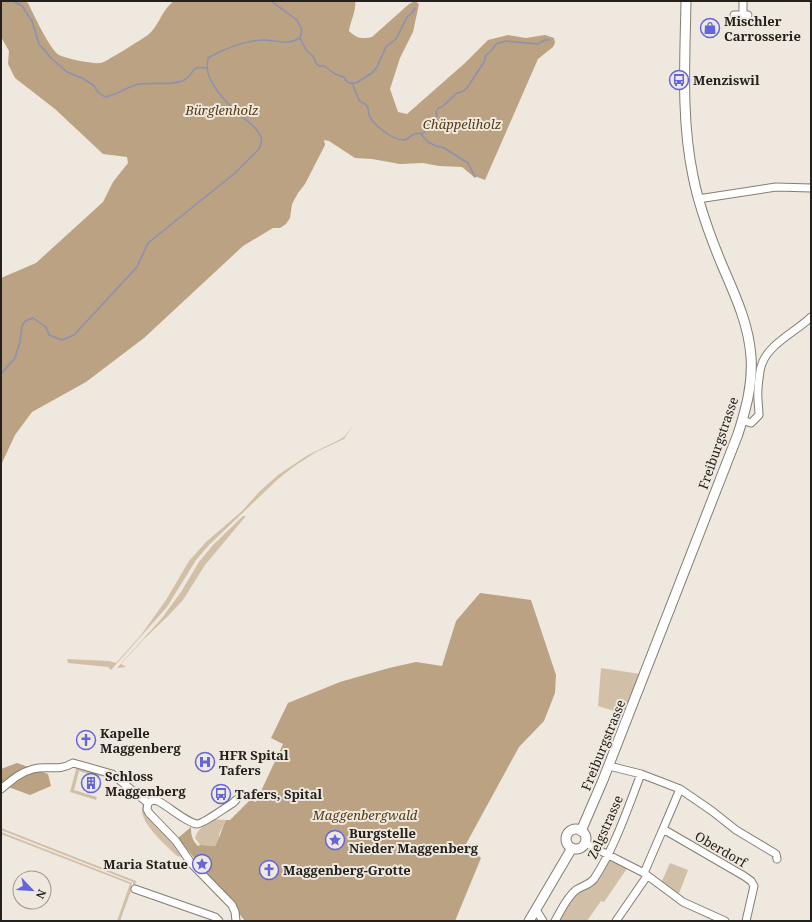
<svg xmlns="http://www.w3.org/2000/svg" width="812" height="922" viewBox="0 0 812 922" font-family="'Noto Serif',serif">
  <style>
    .green { fill: #d2bfa8 }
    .forest { fill: #baa282 }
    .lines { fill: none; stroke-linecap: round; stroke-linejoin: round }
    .stream { stroke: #8c90b3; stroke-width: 1.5 }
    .minor-casing { stroke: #837d75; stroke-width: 9 }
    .major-casing { stroke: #837d75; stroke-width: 11 }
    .minor { stroke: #fff; stroke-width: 7 }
    .major { stroke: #fff; stroke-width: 9 }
    .labels { text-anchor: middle; stroke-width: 4; stroke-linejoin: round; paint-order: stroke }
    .poi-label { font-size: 13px; font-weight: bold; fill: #23201d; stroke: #efe8de; text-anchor: start }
    .park-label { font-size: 13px; font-style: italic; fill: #543912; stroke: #efe8de }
    .street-label { font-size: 13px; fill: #23201d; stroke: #efe8de }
  </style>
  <rect width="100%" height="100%" fill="#efe8de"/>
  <path class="green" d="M354 424 344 439 316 452 293 467 277 480 209 545 196 560 167 607 111 670 108 667 68 663 67 659 109 661 116 663 141 635 166 600 189 561 206 542 242 511 260 491 278 475 308 455 339 440 345 436Z
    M243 516H246L205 565 183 600 168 616 144 639 121 664 126 667 117 668 162 618 181 592 199 562 213 545Z
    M601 668 640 674 626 710 621 713 598 706Z
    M77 766 103 774V776L100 775 99 777 79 771 74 790 97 797 96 800 70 792Z
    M143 805 146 815 164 832 182 857 177 856C167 846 136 821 143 805Z
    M211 819 226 820 219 834V841L215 846 200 845 195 838C198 828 204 826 212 821Z
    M1 828 136 881 135 887 133 886V882L1 830Z
    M1 832 132 883 131 887 132 888 120 921H117L130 884 1 834Z
    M614 859 628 867 604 902 601 901 587 921H557L569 900 607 862Z
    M670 863 688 870 678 896 661 883Z"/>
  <path class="forest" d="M1 1H24L28 3C33 13 50 50 59 55 68 59 91 64 101 63 106 62 142 39 148 35 159 26 162 9 174 1H355C357 9 350 22 349 31 357 39 362 39 372 37L409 4 415 1 419 4 413 32 400 58 390 89 398 112 407 114 465 63 488 40 508 35 526 38 545 35 554 38 555 43 553 47 538 59 485 180 477 177H474L462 167 439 166 423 163 400 164 372 159 355 158 329 141 324 140 325 145 305 184 298 193 292 204 290 218 286 224 280 228H273L243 246 144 338 86 382 32 412 15 435 1 465V278L36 263 103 202 113 182 128 163 127 157 103 154 55 109 15 78 8 64 9 51 1 37Z
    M480 593 531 600 556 675 555 693 544 721 519 747 466 844 481 858 455 921H245L178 838 191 827C191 835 192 840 198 846L200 845 215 846C219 840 222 828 226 820H230L250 800 256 802 283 744 271 738 288 703 340 682 389 668 416 662 442 666 456 621Z
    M17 763 48 774 51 786 30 795 3 785 1 786V769Z"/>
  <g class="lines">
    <path class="stream" d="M13 1 22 6 32 21 39 44 52 59 67 72 82 78 93 85 99 93 105 97C117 95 126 87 139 84 154 82 168 86 182 81 197 75 187 65 207 68
      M300 38 306 50 313 56 316 63 319 66H324L335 74 344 77 347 82 353 84C353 86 358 99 360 101 362 103 365 103 367 106 369 109 368 112 369 115 373 125 393 140 403 140 408 140 410 136 414 134 417 133 420 134 423 133 427 131 434 120 437 116L436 112 438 108 442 107 457 93 462 92 467 88 484 62 486 55 492 50 496 44 506 41 538 44 545 40H550
      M352 83H356L372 73 377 67 386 47 396 39 407 17 412 13 415 8
      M421 134 428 142 436 146 444 148 468 163 475 177
      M1 374 15 358 20 342 22 326 25 321 33 318 46 327 49 335 62 340 74 335 137 267 148 243 235 173 259 149C261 144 263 140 260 135 256 126 247 121 240 115 228 105 208 84 207 67 207 64 208 61 208 58 223 49 246 40 264 40 277 40 287 46 300 38L302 30 297 20 271 1"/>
    <g class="minor-casing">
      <path id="minor" d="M734 15H748
        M743 15V1
        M698 199 776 187 811 188
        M742 420 751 423 759 415C759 409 758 404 758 399 757 390 759 380 760 371 764 345 795 333 811 317
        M609 766 641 774 680 789 712 811 736 830 776 854 777 859
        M1 789C12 780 19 773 33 769 48 765 58 772 73 763L112 774 148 803
        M148 803 147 809 149 813 176 841 191 863 232 905 235 912 236 921
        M148 803 153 800 158 801C168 806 187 823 197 824 203 824 226 807 233 803L236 800
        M663 829 680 789
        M585 843 644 873 683 902 725 921
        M644 873 663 829 744 876 751 881 754 886 746 921
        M135 889 215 917 219 921
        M536 910 543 921
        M555 921C561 911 566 898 576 890 582 886 589 885 594 879 615 847 627 810 641 774
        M616 921 647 876"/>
    </g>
    <g class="major-casing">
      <path id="major" d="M566 839a10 10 0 1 1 20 0a10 10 0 1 1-20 0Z
        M581 831 603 780 738 434C746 409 753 384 751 357 749 325 735 295 722 265 710 236 699 207 693 176 681 119 685 59 686 1
        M529 921 572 848"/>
    </g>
    <use href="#minor" class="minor"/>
    <use href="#major" class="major"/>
  </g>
  <defs>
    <g id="shop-ring" transform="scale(1)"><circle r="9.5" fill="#efe8de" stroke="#6464dc" stroke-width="1.5"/><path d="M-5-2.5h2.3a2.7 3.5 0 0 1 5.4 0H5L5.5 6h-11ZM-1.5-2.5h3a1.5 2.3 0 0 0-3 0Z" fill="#6464dc"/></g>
    <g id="bus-ring" transform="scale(1)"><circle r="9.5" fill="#efe8de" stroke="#6464dc" stroke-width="1.5"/><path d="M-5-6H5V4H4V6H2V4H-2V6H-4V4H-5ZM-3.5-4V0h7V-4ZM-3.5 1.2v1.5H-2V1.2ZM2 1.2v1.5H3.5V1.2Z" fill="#6464dc"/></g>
    <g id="church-ring" transform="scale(1)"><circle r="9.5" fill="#efe8de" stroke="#6464dc" stroke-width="1.5"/><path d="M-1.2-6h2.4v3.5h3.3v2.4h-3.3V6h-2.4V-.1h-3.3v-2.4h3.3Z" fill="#6464dc"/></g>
    <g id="hospital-ring" transform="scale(1)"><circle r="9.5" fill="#efe8de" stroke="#6464dc" stroke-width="1.5"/><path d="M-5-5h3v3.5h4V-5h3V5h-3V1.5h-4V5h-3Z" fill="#6464dc"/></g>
    <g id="building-ring" transform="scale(1)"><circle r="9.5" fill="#efe8de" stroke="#6464dc" stroke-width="1.5"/><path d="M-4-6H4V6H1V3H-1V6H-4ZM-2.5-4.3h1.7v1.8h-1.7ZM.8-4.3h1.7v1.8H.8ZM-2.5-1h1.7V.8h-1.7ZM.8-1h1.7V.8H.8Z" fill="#6464dc"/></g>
    <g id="sight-ring" transform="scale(1)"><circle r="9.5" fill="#efe8de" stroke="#6464dc" stroke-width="1.5"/><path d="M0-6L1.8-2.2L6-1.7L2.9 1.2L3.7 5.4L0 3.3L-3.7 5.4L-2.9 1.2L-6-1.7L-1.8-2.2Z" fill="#6464dc"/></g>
  </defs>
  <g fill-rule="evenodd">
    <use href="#shop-ring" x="710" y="28"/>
    <use href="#bus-ring" x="679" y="80"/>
    <use href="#church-ring" x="86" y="740"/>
    <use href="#hospital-ring" x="205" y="762"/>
    <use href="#building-ring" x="91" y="783"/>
    <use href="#bus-ring" x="221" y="794"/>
    <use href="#sight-ring" x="335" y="840"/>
    <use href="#sight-ring" x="202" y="864"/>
    <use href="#church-ring" x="269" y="870"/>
  </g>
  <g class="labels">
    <g class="poi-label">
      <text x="724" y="26">Mischler<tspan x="724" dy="15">Carrosserie</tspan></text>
      <text x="693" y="85">Menziswil</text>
      <text x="100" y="738">Kapelle<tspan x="100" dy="15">Maggenberg</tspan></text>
      <text x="219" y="760">HFR Spital<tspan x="219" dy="15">Tafers</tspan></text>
      <text x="105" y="781">Schloss<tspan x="105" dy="15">Maggenberg</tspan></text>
      <text x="235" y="799">Tafers, Spital</text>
      <text x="349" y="838">Burgstelle<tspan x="349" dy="15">Nieder Maggenberg</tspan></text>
      <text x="188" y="869" text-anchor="end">Maria Statue</text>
      <text x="283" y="875">Maggenberg-Grotte</text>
    </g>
    <g class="park-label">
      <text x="222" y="115">Bürglenholz</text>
      <text x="462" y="129">Chäppeliholz</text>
      <text x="365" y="820">Maggenbergwald</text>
    </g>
    <g class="street-label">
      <text transform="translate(718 443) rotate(-71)" y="5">Freiburgstrasse</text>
      <text transform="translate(603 745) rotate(-68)" y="5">Freiburgstrasse</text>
      <text transform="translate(605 827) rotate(-66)" y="5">Zelgstrasse</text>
      <text transform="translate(721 849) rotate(30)" y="5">Oberdorf</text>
    </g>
  </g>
  <rect width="812" height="922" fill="none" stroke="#23201d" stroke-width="4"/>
  <g transform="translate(32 890) rotate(115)"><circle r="19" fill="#efe8de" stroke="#9d9891"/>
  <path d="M0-3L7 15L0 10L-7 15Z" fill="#6464dc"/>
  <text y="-6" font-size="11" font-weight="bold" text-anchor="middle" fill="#23201d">N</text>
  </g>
</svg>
